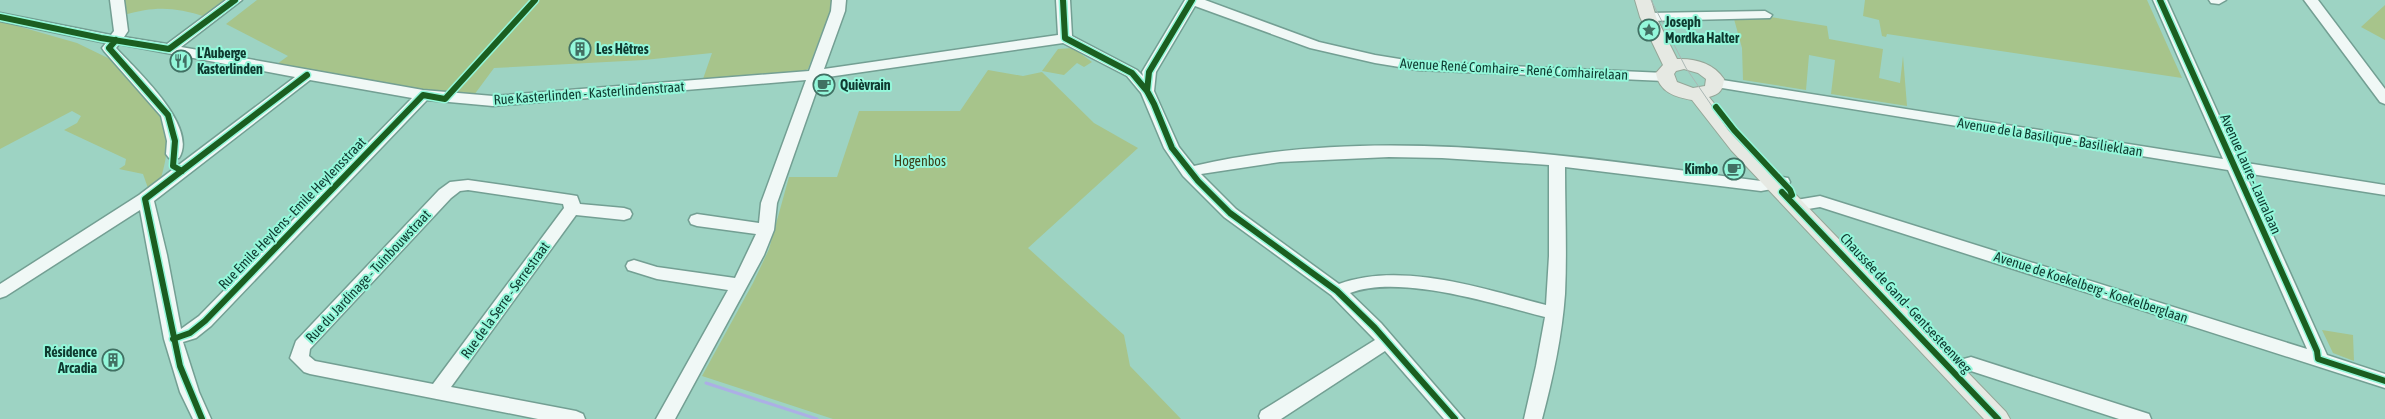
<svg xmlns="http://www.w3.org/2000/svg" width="2385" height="419" viewBox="0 0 2385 419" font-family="'Asap Condensed',sans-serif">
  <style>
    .green { fill: #a7c48b }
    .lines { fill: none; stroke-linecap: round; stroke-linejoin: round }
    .stream { stroke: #acafe5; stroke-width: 3 }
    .minor-casing { stroke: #739f93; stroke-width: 3 }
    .major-casing { stroke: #95a698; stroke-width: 2 }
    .minor { fill: #f0f8f6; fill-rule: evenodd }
    .major { fill: #e6e9e3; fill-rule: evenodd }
    .tram { stroke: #aab7b4; stroke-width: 1 }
    .cycleway-casing { stroke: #94f7da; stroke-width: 9 }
    .cycleway { stroke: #1b5e20; stroke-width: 6 }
    .labels { text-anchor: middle; stroke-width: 4; stroke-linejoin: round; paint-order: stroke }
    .poi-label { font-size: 14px; font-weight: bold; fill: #0f3a30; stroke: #94f7da; text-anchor: start }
    .street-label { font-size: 14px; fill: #0f3a30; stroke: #94f7da }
    .park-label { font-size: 14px; fill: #3c3f18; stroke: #94f7da }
  </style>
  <rect width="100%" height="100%" fill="#9dd3c3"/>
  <path class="green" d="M120 0H227L206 17C174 7 156 6 124 15Z
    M257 0H834V1L808 69C789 78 728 77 703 79L712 53 644 60 494 68 474 95H455L277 64 288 56 226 24Z
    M1865 0H2147L2182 78 1887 34 1886 37 1882 36 1879 20 1863 16Z
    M2385 5V40L2361 27Z
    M1764 16 1827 26 1829 39 1883 49 1879 78 1900 83 1903 56 1907 106 1831 94 1835 60 1809 55 1806 90 1743 80 1742 48 1734 19H1764Z
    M0 21 77 43 112 60 160 115C171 138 167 160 159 184L149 191 143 174 119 169 125 165 126 159 64 130 77 123 81 116 72 111 0 149Z
    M1073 48 1092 62 1084 67 1077 63 1064 75 1042 71 1058 49Z
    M988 70 1023 76 1042 72 1094 123 1138 148 1028 248 1124 335 1130 366 1181 419H833L702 376 753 283 769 249 789 177H837L859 111H960Z
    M2322 330 2353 335 2354 361 2333 353Z"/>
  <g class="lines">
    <path class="stream" d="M706 383 817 419"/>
    <g class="minor-casing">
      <path id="minor" d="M110 0H124L128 31 124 37 167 44 226 0H242L181 47 423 90 493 96 809 71 831 11 832 0H846L845 11 824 69 1058 35 1056 0H1070L1072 36 1137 70 1143 76 1142 72 1185 0H1205L1319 42 1375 55 1418 62 1665 73 1672 77 1665 81 1418 70 1375 63 1310 48 1195 6 1156 72 1154 91 1179 147 1194 166C1378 123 1577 157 1761 181L1782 177 1788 178 1790 182 1788 186 1761 191 1565 167C1565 209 1567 252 1565 294 1562 336 1553 378 1542 419H1524L1536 366 1545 317C1493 304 1401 274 1350 293L1381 323 1464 419H1444L1385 351 1281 419H1260L1259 416 1261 411 1375 340 1331 295 1224 217 1183 176 1164 148 1141 93 1127 76 1063 43 821 78 777 203 774 230 764 255 675 419H656L728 290 657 279 628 270 626 266 628 262 634 260 657 267 735 278 756 234 697 226 691 224 689 220 691 216 697 214 759 223 761 203 806 80 493 106 427 100 211 326 196 338 183 342 199 392 211 419H193L180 392 164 339 140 210 6 296 0 298V284L139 195 295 77 119 44 116 48C135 69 199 126 179 158H169L166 154 167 141 161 116 104 51 102 48 106 43 0 21V13L111 35 114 31ZM310 80 412 98 199 316 181 329 167 255 154 201ZM1389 157 1442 158 1549 165V256L1546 305C1484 289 1402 261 1339 284L1236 209 1201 174 1280 162Z
        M2153 0H2167L2240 162 2385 185V195L2245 173 2327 355 2385 374V388L1820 207 1796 211 1790 209 1788 205 1790 201 1820 196 2307 349 2228 170 1716 87 1709 83 1716 79 2223 159Z
        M2209 0H2226L2219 4 2211 3Z
        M2304 0H2318L2385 89V104L2380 102Z
        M1765 11 1772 15 1770 18 1648 21 1641 17 1648 13Z
        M468 180 571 195 577 196 580 204 624 208 630 210 632 214 630 218 624 220 576 215 451 387 576 411 583 414 585 419H538L310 374 304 372 290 358 296 341 439 190 450 182ZM468 190 563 204 564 208 433 384 315 361 309 356 310 349 451 198 460 191Z
        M1971 357 2149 414 2151 419H2119L1971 371 1951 376 1945 374 1942 369 1945 364Z"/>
    </g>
    <g class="major-casing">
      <path id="major" d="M1635 0H1651L1656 17 1677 59C1696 58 1714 64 1724 79 1723 90 1720 94 1709 97L1745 142 2006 412 2010 419H1984L1731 150 1692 100C1675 97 1659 92 1656 73L1663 65 1640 17ZM1684 69 1698 73 1706 79 1705 86 1693 88 1677 82 1674 74 1676 71Z"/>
    </g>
    <use href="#minor" class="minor"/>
    <use href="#major" class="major"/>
    <path class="tram" d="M1651 0 1686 68 1729 131 2002 419"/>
    <g class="cycleway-casing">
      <path id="cycleway" d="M1063 0 1065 38 1132 73 1147 91 1154 104 1172 148 1198 181 1230 213 1337 291 1375 328 1455 419
        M2160 0 2317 351 2318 359 2385 381
        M0 17 101 38 169 49 235 0
        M116 40 109 48 168 115 175 141 173 166 182 171
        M1147 91 1149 72 1192 0
        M1716 107 1734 130 1790 190 1792 195
        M1782 192 1998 419
        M173 339 190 333 205 321 423 95 445 99 535 0
        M202 419 180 366 145 199 307 75"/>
    </g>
    <use href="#cycleway" class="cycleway"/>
  </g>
  <defs>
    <g id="sight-ring" transform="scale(1.125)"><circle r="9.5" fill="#94f7da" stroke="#417063" stroke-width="1.5"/><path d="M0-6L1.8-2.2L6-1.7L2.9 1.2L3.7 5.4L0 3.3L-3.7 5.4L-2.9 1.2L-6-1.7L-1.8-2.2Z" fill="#417063"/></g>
    <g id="building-ring" transform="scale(1.125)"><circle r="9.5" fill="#94f7da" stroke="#417063" stroke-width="1.5"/><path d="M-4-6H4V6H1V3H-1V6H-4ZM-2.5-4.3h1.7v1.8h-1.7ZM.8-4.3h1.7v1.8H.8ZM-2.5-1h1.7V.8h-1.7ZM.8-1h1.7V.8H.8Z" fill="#417063"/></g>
    <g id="restaurant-ring" transform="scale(1.125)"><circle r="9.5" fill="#94f7da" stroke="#417063" stroke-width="1.5"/><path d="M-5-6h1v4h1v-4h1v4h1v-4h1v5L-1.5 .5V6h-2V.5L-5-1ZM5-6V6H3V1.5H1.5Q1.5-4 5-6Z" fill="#417063"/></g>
    <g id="cafe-ring" transform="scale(1.125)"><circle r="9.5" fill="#94f7da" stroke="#417063" stroke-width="1.5"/><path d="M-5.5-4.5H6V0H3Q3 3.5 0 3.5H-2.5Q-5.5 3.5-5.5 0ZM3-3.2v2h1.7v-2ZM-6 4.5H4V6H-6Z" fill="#417063"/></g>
  </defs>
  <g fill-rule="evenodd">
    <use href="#sight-ring" x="1649" y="30"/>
    <use href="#building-ring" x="580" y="49"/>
    <use href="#restaurant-ring" x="181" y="61"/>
    <use href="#cafe-ring" x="824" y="85"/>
    <use href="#cafe-ring" x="1734" y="169"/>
    <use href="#building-ring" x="113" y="360"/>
  </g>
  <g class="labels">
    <g class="poi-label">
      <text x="1665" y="27">Joseph<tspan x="1665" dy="16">Mordka Halter</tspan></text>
      <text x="596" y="54">Les Hêtres</text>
      <text x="197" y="58">L'Auberge<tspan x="197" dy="16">Kasterlinden</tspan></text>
      <text x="840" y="90">Quièvrain</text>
      <text x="1718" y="174" text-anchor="end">Kimbo</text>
      <text x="97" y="357" text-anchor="end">Résidence<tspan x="97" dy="16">Arcadia</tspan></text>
    </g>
    <g class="street-label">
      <text transform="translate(1514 69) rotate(3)" y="5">Avenue René Comhaire - René Comhairelaan</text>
      <text transform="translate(589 93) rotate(-4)" y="5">Rue Kasterlinden - Kasterlindenstraat</text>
      <text transform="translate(2050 137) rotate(9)" y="5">Avenue de la Basilique - Basilieklaan</text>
      <text transform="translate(2251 174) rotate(66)" y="5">Avenue Laure - Lauralaan</text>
      <text transform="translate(292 213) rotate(-46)" y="5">Rue Emile Heylens - Emile Heylensstraat</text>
      <text transform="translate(368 276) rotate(-47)" y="5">Rue du Jardinage - Tuinbouwstraat</text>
      <text transform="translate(2091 287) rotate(18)" y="5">Avenue de Koekelberg - Koekelberglaan</text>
      <text transform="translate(505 300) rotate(-54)" y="5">Rue de la Serre - Serrestraat</text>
      <text transform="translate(1906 303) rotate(47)" y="5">Chaussée de Gand - Gentsesteenweg</text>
    </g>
    <g class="park-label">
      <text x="920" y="166">Hogenbos</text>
    </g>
  </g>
</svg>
